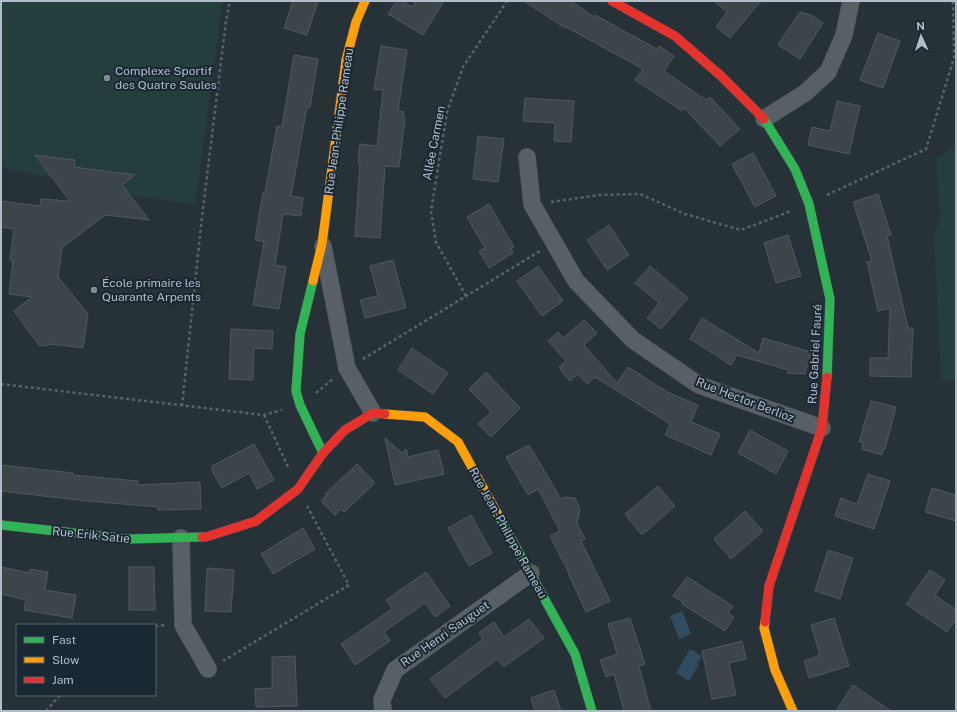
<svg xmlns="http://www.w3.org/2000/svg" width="957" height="712" viewBox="0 0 957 712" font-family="'Public Sans',sans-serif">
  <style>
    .green { fill: #243d3d }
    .water { fill: #304c61 }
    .building { fill: #3d454b; stroke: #4f585f }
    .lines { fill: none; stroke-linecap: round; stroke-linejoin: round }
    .street-casing { stroke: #464d52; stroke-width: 18 }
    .fast-casing { stroke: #464d52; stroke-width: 10 }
    .slow-casing { stroke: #464d52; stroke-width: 10 }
    .jam-casing { stroke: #464d52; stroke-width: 10 }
    .path { stroke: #5b6368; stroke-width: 2.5; stroke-dasharray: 3 3; stroke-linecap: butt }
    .street { stroke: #585f65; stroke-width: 17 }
    .fast { stroke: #30b455; stroke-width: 9 }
    .slow { stroke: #ff9f0a; stroke-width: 9 }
    .jam { stroke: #e5322d; stroke-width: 9 }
    .poi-dot { fill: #818d96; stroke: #1a2833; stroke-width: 1.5 }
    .labels { text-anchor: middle; stroke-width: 4; stroke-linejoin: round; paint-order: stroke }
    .poi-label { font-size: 12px; fill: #b1bec9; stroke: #1a2833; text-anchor: start }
    .street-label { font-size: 12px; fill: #b1bec9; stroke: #1a2833 }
  </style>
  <rect width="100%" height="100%" fill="#273138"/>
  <path class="green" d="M1 1H223L195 205 130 195 124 187V183L135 175 74 167 75 160 35 155 53 178 1 167Z
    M956 134V381H941L934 235 940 219 936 159 953 147Z"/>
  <path class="water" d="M682 611 691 634 679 639 670 616Z
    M690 649 702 656 697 664 699 665 689 681 676 673Z"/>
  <path class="building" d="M293 1H318L307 35 284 28Z
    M396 1H402L412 7 416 1H444L423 35 388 14Z
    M524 1H571L594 17 595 15 657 49 659 46 674 56 664 71 706 100 710 97 740 129 720 146 684 108 682 111 635 80 643 69 566 27 565 28Z
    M714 1H761L730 38 716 27 727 12Z
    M800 12 811 15 823 23 800 59 778 45Z
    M878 33 900 41 883 88 860 80Z
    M381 46 407 50 398 111 404 112 403 117 405 118 399 167 385 166 380 238 355 236 360 163 358 162 360 144 377 146 383 90 374 89Z
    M294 55 318 59 310 108 307 107 291 196 303 198 301 216 283 214 275 265 286 267 279 309 253 305 264 242 255 240 263 192H265L277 126 282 127Z
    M525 98 574 101 571 142 554 141 555 123 523 121Z
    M837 101 860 106 849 154 808 145 812 127 830 131Z
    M478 136 504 139 498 182 473 179Z
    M753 153 776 196 755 207 732 164Z
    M35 155 75 160 74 167 135 175 122 185 149 220 105 215 62 248 58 277 88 314 83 348 50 344 47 346 39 345 14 311 32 297 9 294 13 261 10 260 14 229 1 227V201L40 206 41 199 70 201Z
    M878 194 891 235 887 236 908 328H913L911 377 870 376V358H888L890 308 878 311 867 262 872 261 853 202Z
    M489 204 514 247 511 249 513 253 489 268 479 251 485 248 467 217Z
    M609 225 629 255 607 270 587 240Z
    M788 235 801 276 776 283 764 243Z
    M393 260 406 308 365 318 360 300 378 296 370 266Z
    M538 266 563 301 542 316 517 281Z
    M650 266 688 298 661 329 647 318 659 303 635 283Z
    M702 318 759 353 763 338 811 352 805 374 787 373 788 370 737 355 731 365 690 339Z
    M584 320 597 333 584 345 617 383 628 367 669 393 698 405 691 422 720 434 711 455 665 435 670 424 595 377 587 384 578 374 570 381 563 373 559 367 566 361 548 341 558 332 563 338Z
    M231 329 273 331 272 349 254 348 253 380 229 379Z
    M412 348 448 373 433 394 398 370Z
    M486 372 520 408 491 437 478 424 491 412 469 389Z
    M871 401 896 407 885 449H883L882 455 862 449 863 443 859 442Z
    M750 430 788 451 776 474 738 453Z
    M385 438 402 453 406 449 408 457 438 450 444 474 395 485Z
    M254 444 274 480 257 489 249 473 222 488 212 471V466Z
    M529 445 561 499 565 497 575 498 580 509 577 523 585 539 581 541 610 601 586 612 568 573H569L550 536 560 531 538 489 528 495 506 457Z
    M357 464 375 483 344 512 341 509 335 515 321 501 327 495 325 494Z
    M1 465 73 473V475L138 481V485L200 482 201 509 158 510V507L87 501 1 491Z
    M868 474 890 481 874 529 835 516 841 498 857 504Z
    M658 486 675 506 642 535 625 514Z
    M932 488 956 495V521L925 512Z
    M745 511 763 531 731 559 714 539Z
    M471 515 492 553 469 566 448 528Z
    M303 528 315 549 273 574 261 554Z
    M828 550 853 558 840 599 815 591Z
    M1 567 30 573V569L48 572 45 590 76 595 72 618 24 610 26 600 1 594Z
    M129 567H154L155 610H129Z
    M207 568 234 570 231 612 205 611Z
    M930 570 945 580 935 595 956 610V619L947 632 906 604Z
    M426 572 450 606 435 617 425 603 384 632 390 641 355 665 341 644 392 609 386 600Z
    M687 577 733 606 728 613 734 617 725 631 682 604 683 602 673 596Z
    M630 618 645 664 639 666 651 711H624L614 674 606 677 600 660 617 654 608 624Z
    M834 618 849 666 809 678 804 661 820 655 811 625Z
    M529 619 544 638 504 667 497 659 445 698 430 679 483 639 479 633 494 622 504 637Z
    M742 641 746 659 729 663 736 695 712 699 702 651Z
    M295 656 297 706 256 707 255 689 272 688V657Z
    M853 685 891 711H836Z
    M554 690 561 711H535L531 698Z"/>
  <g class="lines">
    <g class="street-casing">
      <path id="street" d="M764 119 805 93 828 72 844 35 851 1
        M527 157 532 204 576 281 633 340 699 385 822 428
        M323 246 347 368 373 413
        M181 538 183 625 208 669
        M383 711 382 700 395 670 531 573"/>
    </g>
    <g class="fast-casing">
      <path id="fast" d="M764 119 795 169 809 204 830 299 827 377
        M313 281 300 334 296 391 300 405 323 453
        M497 513 575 654 592 711
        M1 525 129 539 202 537"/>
    </g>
    <g class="slow-casing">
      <path id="slow" d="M313 281 322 244 346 60 356 22 365 1
        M385 414 425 417 458 442 497 513
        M765 622 764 628 775 670 793 711"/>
    </g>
    <g class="jam-casing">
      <path id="jam" d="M612 1 675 36 721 76 764 119
        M202 537H206L256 521 298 489 323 453 345 430 373 413 385 414
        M765 622 769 586 822 428 827 377"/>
    </g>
    <path class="path" d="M827 195 926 149 954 58 953 1
      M551 202 599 195 640 194 685 214 741 230 791 211
      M466 296 436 242 431 211 447 112 463 67 507 1
      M363 359 540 251
      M1 384 264 415 282 410
      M316 393 334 378
      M182 406 202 217 226 21 230 1
      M264 415 289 469
      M155 626 167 625
      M223 661 349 585 307 506
      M46 711 60 695"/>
    <use href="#street" class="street"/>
    <use href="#fast" class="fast"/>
    <use href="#slow" class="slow"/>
    <use href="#jam" class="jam"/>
  </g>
  <g class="poi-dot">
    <circle cx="107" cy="78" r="4"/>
    <circle cx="94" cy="290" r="4"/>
  </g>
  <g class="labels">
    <g class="poi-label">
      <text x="115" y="75">Complexe Sportif<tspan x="115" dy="14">des Quatre Saules</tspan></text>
      <text x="102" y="287">École primaire les<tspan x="102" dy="14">Quarante Arpents</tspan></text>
    </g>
    <g class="street-label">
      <text transform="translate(339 121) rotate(-82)" y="4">Rue Jean-Philippe Rameau</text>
      <text transform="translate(434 143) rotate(-79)" y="4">Allée Carmen</text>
      <text transform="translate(815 354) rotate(-87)" y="4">Rue Gabriel Fauré</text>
      <text transform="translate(745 400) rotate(21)" y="4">Rue Hector Berlioz</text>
      <text transform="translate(508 533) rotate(61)" y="4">Rue Jean-Philippe Rameau</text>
      <text transform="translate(91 535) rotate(6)" y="4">Rue Erik Satie</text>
      <text transform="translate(445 634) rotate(-35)" y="4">Rue Henri Sauguet</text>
    </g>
  </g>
  <rect width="957" height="712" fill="none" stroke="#b1bec9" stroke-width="4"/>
  <rect x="16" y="624" width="140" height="72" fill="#1a2833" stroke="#56646f"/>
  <rect x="24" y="637" width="20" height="6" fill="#30b455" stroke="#56646f"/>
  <text x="52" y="644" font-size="12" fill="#b1bec9">Fast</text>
  <rect x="24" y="657" width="20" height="6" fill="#ff9f0a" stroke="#56646f"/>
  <text x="52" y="664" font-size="12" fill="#b1bec9">Slow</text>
  <rect x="24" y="677" width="20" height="6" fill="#e5322d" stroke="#56646f"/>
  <text x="52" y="684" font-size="12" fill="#b1bec9">Jam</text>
  <g transform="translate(921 36) rotate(357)" stroke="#1a2833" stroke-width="3" paint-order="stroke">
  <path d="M0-3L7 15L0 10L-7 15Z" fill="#b1bec9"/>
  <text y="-6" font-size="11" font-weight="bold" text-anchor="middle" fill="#b1bec9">N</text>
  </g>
</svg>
